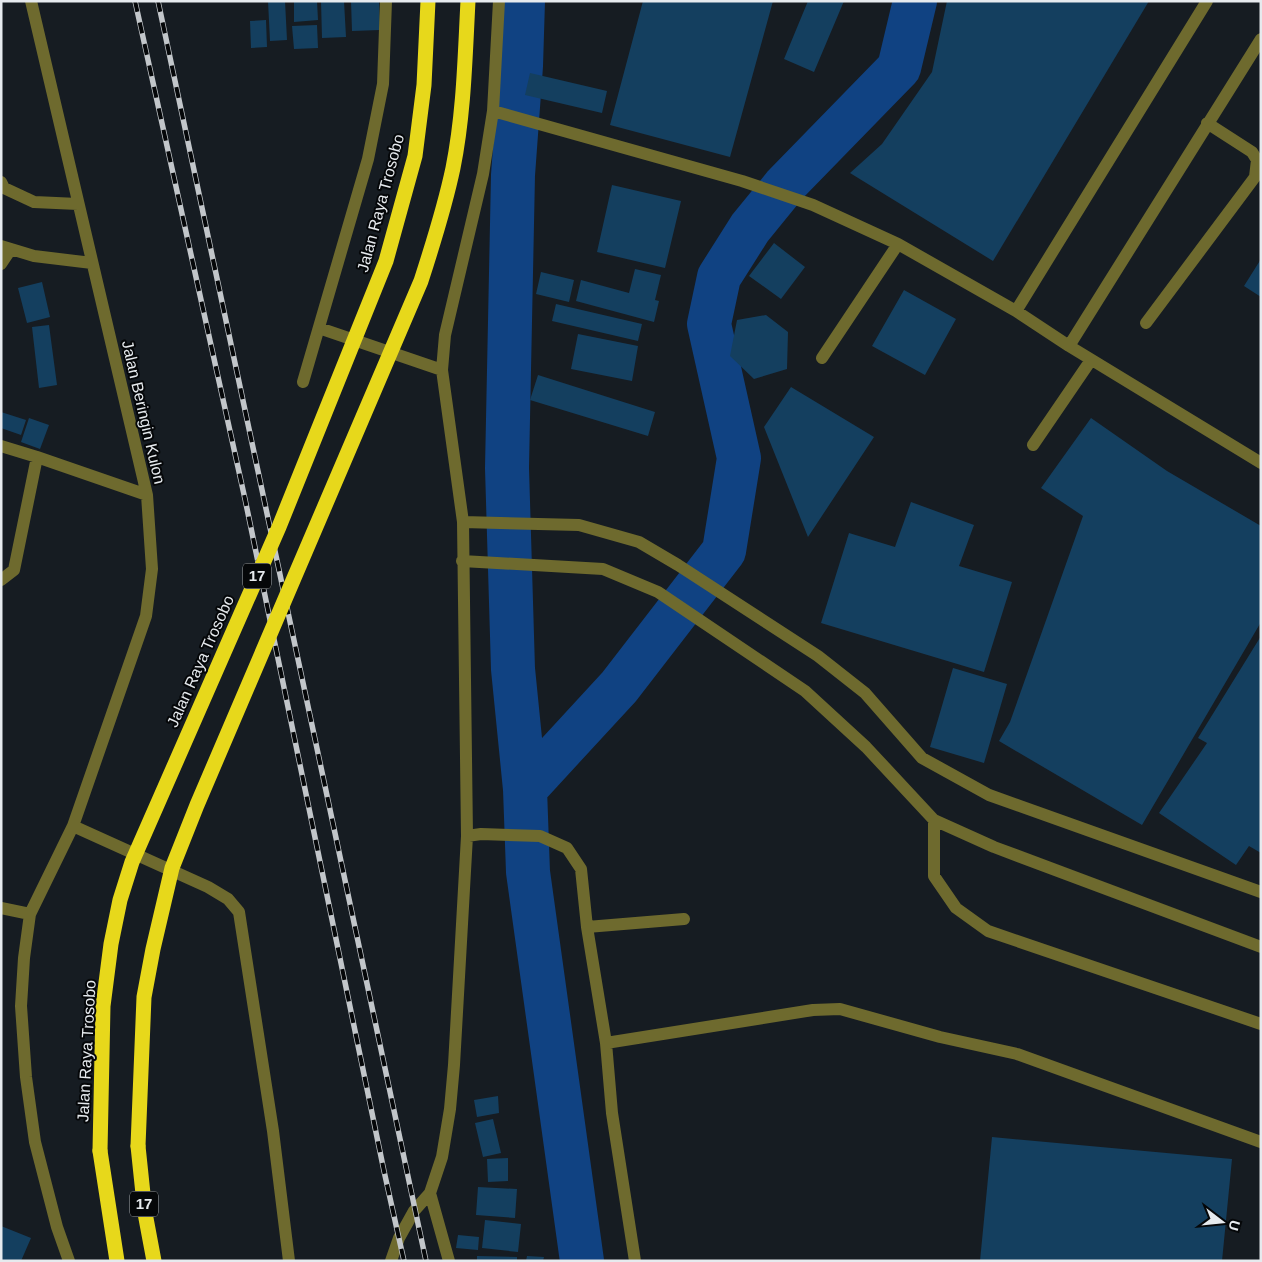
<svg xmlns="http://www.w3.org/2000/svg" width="1262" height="1262" viewBox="0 0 1262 1262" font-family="Arial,sans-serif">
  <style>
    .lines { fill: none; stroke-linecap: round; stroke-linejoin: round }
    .river { stroke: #104282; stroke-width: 44 }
    .building { fill: #143f5f }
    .minor { stroke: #6e6a2e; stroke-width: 12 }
    .highway { stroke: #e7d81b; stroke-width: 15 }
    .rail-casing { stroke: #c2c6ca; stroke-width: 5.5 }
    .rail { stroke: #050709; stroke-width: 4; stroke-dasharray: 11; stroke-linecap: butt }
    .highway-bridge { stroke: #e7d81b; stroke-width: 15 }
    .labels { text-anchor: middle; stroke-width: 4; stroke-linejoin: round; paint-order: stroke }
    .shield { fill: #050709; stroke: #a2a6a9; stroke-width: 1 }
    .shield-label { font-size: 15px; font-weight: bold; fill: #e6eaee }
    .street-label { font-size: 16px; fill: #e6eaee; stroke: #050709 }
  </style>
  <rect width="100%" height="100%" fill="#161c22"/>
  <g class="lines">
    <path class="river" d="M523 1 521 66 513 175 507 468 513 669 525 789
      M582 1261 528 872 525 789 619 687 724 551 739 458 709 324 719 277 750 228 785 185 899 68 915 1"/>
  </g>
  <path class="building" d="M268 1H285L287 40 270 41Z
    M294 1H317L318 20 294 22Z
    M321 1H344L346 37 322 38Z
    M351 1H379L380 30 352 31Z
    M643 1H773L730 157 610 125Z
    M808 1H844L814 72 784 59Z
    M947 1H1149L993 261 850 173 882 144 932 72Z
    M266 20 267 47 251 48 250 21Z
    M317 25 318 48 294 49 292 26Z
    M530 73 607 91 602 113 525 95Z
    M612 185 681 201 665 268 597 252Z
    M774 243 805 267 781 299 749 276Z
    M1261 259V297L1244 286Z
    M635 269 661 275 655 300 659 301 654 322 576 301 581 280 629 293Z
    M541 272 574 280 569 302 536 294Z
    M42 282 50 317 27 323 18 288Z
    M904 290 956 319 925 375 872 346Z
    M556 304 642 324 638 341 552 321Z
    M766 315 788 332 787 369 754 379 730 356 737 320Z
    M49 325 57 385 39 388 32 327Z
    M578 334 638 346 632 381 571 369Z
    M538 375 655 412 648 436 530 400Z
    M791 387 874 437 808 537 764 427Z
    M1 412 26 420 21 435 1 428Z
    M29 418 49 425 40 449 21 442Z
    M1091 418 1167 471 1261 526V622L1142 825 999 741 1010 722 1083 516 1041 488Z
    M911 502 974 525 959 566 1012 582 984 672 821 623 849 533 895 547Z
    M1261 636V853L1249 846 1236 865 1159 813 1207 743 1198 738Z
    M953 668 1007 684 984 763 930 747Z
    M498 1096 499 1113 477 1117 474 1100Z
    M493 1119 501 1153 483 1157 475 1123Z
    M992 1137 1232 1159 1222 1261H980Z
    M508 1158V1181L488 1182 487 1159Z
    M478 1187 517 1189 515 1218 476 1215Z
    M485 1220 521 1224 518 1252 482 1248Z
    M1 1226 31 1238 21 1261H1Z
    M458 1235 479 1237 478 1250 456 1248Z
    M477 1256 517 1257V1261H477Z
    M527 1256 544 1257 543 1261H526Z"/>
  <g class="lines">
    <path class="minor" d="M31 1 147 495 152 569 146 616 73 826 30 914 24 958 21 1006 26 1077 35 1142 57 1227 69 1261
      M493 111 742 181 813 205 898 244 1016 311 1069 346 1261 463
      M1 182 4 188 34 202 78 204
      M1 246 34 256 92 263
      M1 264 11 249
      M1016 311 1207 1
      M1146 323 1255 177 1257 160 1252 152 1207 123
      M319 328 442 370
      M1069 346 1261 39
      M822 358 898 244
      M303 382 368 159 383 84 386 1
      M1033 445 1091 360
      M1 446 37 457 147 495
      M463 522 579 525 639 542 678 565 818 656 865 693 922 758 989 795 1261 892
      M462 561 603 569 658 592 805 691 866 747 934 820 994 847 1261 947
      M1 580 14 570 37 457
      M934 820V876L956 908 988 931 1261 1024
      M73 826 208 887 228 899 239 912 273 1131 289 1261
      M467 836 481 834 540 836 567 848 581 869 587 927 606 1043 612 1113 635 1261
      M1 908 30 914
      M587 927 684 919
      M606 1043 813 1010 840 1009 940 1037 1017 1054 1261 1142
      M430 1193 449 1261
      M391 1261 399 1238 414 1211 430 1193 442 1157 450 1109 454 1065 467 836 463 522 442 370 445 335 483 174 493 111 499 1"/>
    <path class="highway" d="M138 1146 145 1213 154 1261
      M100 1151 117 1261"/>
    <g class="rail-casing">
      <path id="rail" d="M135 1 245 499 384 1171 404 1261
        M158 1 426 1261"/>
    </g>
    <use href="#rail" class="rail"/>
    <path class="highway-bridge" d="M138 1146 144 997 153 949 172 868 197 805 421 281C433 244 445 206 453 168 464 113 465 57 468 1
      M100 1151 103 1006 111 944 120 900 132 862 279 527 386 261 415 156 424 85 428 1"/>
  </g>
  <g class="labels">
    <g class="shield">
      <rect x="243" y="563.5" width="28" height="25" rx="4"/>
      <rect x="130" y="1191.5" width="28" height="25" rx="4"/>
    </g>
    <g class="shield-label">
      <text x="257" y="581">17</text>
      <text x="144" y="1209">17</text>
    </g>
    <g class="street-label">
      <text transform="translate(380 203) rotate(-75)" y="6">Jalan Raya Trosobo</text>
      <text transform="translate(144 412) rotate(77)" y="6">Jalan Beringin Kulon</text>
      <text transform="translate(200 661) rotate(-66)" y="6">Jalan Raya Trosobo</text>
      <text transform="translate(86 1051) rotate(-87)" y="6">Jalan Raya Trosobo</text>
    </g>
  </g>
  <rect width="1262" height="1262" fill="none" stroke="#e6eaee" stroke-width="5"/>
  <g transform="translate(1222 1222) rotate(106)" stroke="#050709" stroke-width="4" paint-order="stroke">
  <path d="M0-4L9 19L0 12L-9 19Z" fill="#e6eaee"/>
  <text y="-8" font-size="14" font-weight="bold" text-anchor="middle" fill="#e6eaee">U</text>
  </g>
</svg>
